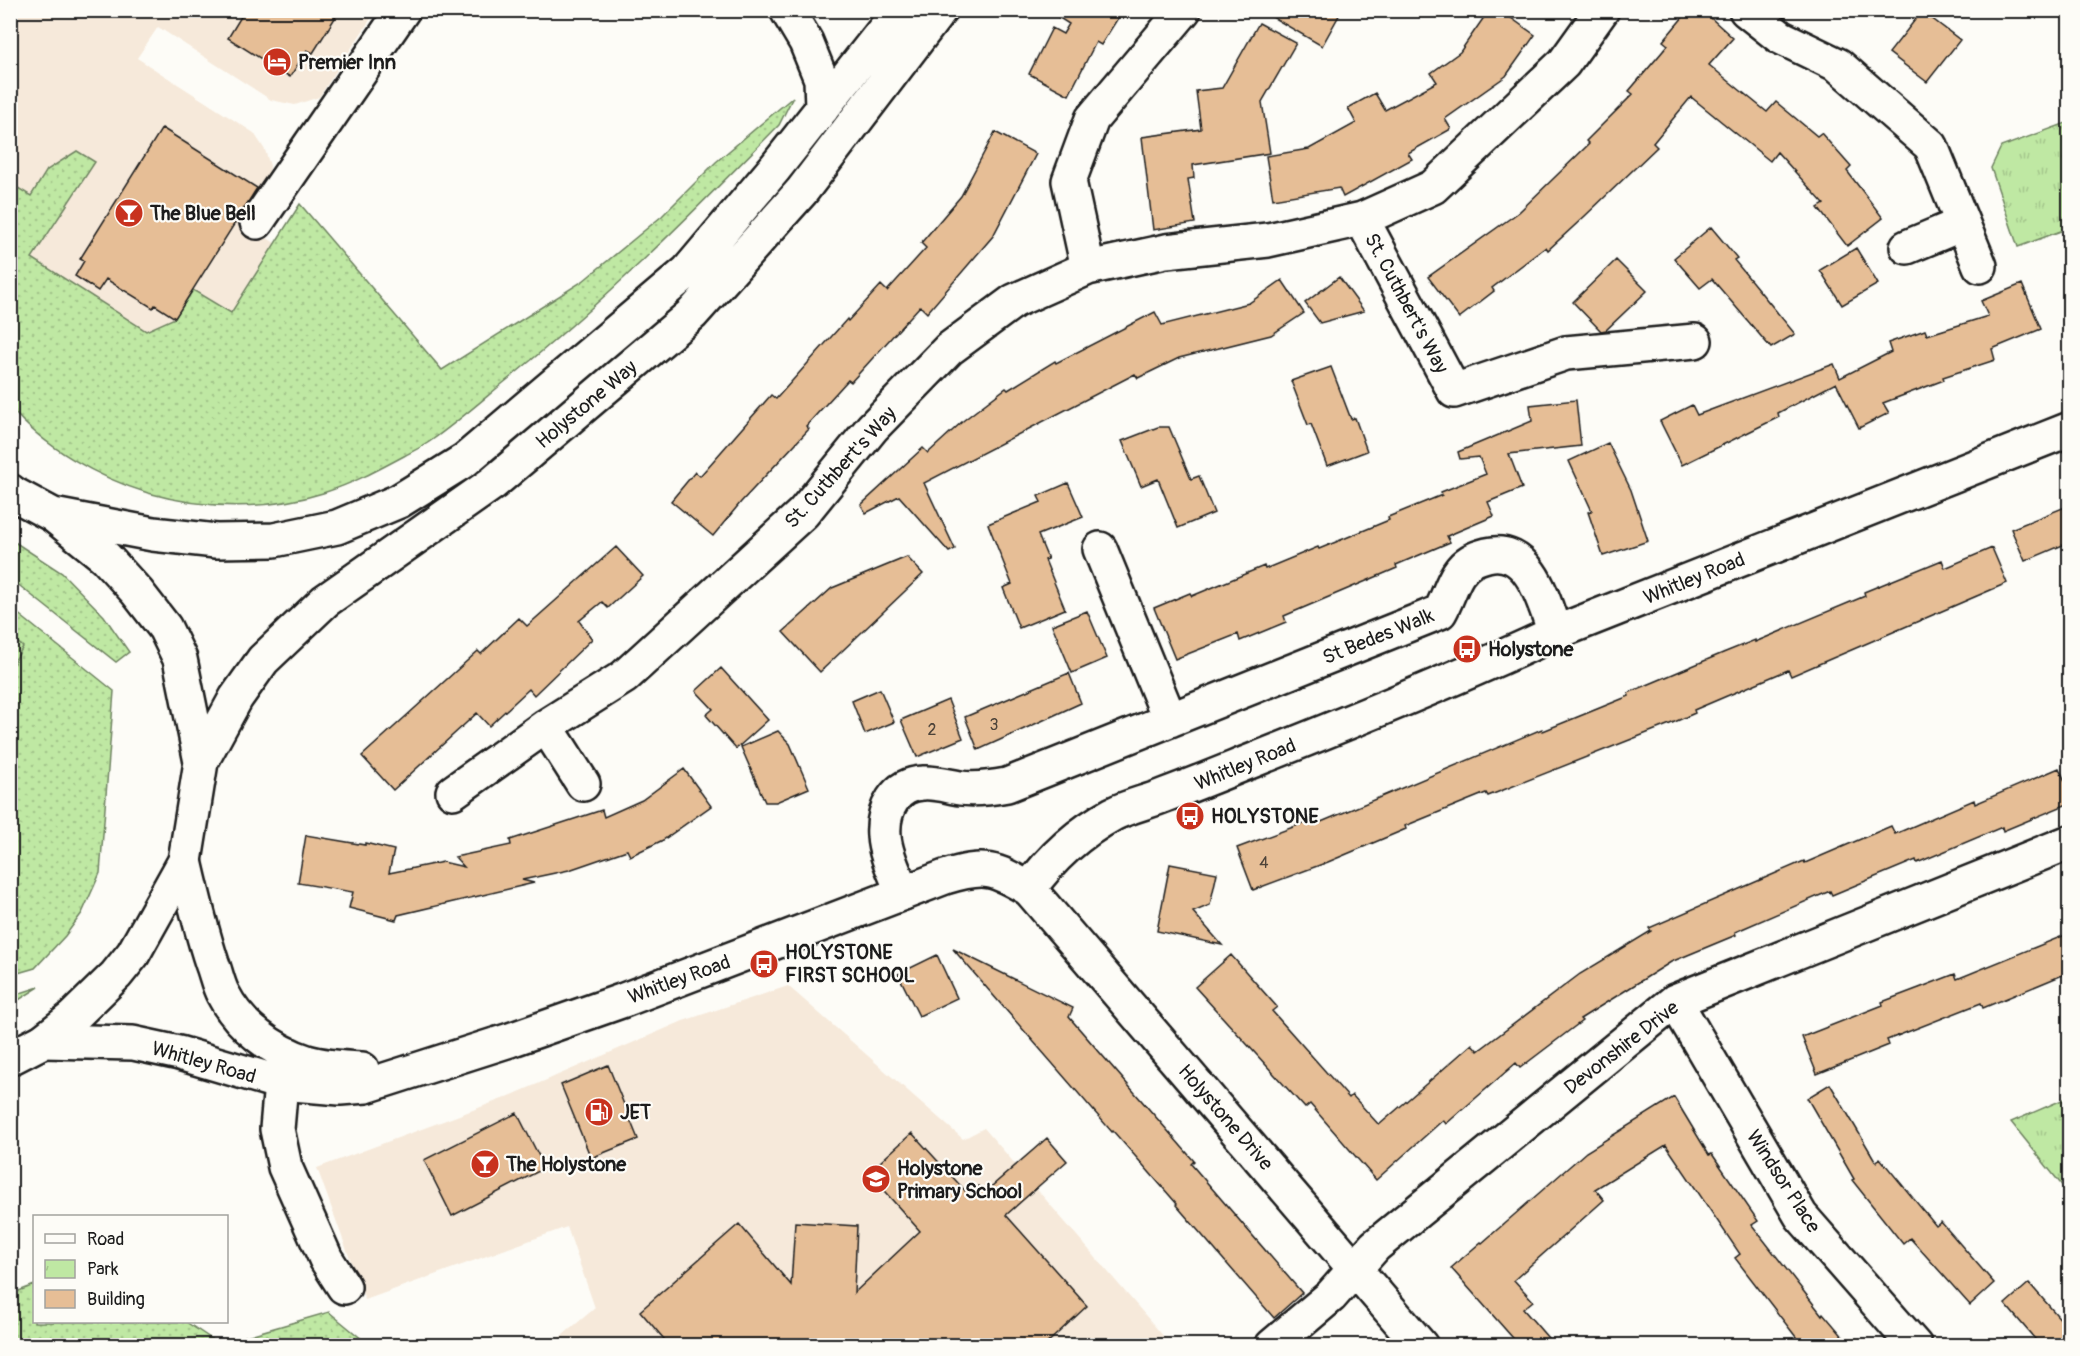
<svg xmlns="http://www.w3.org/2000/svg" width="2080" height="1356" viewBox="0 0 2080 1356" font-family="Pangolin,sans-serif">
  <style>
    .built { fill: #f6e9da }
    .grass { fill: url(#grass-dots); stroke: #6e8260; stroke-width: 1.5 }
    .forest { fill: url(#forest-crowns); stroke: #6e8260; stroke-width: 1.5 }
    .park { fill: url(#park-tufts); stroke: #6e8260; stroke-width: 1.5 }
    .building { fill: #e6be96; stroke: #1c1c1c; stroke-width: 1.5 }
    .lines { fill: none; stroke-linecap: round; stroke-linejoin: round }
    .street-casing { stroke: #1c1c1c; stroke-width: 38 }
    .secondary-casing { stroke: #1c1c1c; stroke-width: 38 }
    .primary-casing { stroke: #1c1c1c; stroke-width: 38 }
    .highway-casing { stroke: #1c1c1c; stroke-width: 38 }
    .street { stroke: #fdfcf7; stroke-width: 33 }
    .secondary { stroke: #fdfcf7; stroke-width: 33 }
    .primary { stroke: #fdfcf7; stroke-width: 33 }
    .highway { stroke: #fdfcf7; stroke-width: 33 }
    .labels { text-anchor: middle; stroke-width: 4.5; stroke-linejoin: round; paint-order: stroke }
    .number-label { font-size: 16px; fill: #4e443a }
    .poi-label { font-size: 20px; font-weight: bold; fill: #1c1c1c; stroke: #fdfcf7; text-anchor: start }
    .street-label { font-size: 20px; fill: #1c1c1c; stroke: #fdfcf7 }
  </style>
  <defs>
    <pattern id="grass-dots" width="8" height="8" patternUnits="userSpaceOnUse" patternTransform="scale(1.5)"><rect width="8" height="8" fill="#bfe8a3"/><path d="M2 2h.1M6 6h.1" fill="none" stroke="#a4c68c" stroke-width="1.8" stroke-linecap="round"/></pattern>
    <pattern id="forest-crowns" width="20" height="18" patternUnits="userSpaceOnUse" patternTransform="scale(1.5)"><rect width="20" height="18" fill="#bfe8a3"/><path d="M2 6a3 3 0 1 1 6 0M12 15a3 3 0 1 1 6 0" fill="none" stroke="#a4c68c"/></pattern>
    <pattern id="park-tufts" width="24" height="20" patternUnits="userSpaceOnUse" patternTransform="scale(1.5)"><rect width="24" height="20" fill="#bfe8a3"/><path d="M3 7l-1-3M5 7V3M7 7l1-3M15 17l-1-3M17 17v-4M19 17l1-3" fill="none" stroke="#a4c68c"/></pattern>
  </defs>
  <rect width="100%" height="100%" fill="#fdfcf7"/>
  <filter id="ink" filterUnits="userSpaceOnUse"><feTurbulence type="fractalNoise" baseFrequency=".0167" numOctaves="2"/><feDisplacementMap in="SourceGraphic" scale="12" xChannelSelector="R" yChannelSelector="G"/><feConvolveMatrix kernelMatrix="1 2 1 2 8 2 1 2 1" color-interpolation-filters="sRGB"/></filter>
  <g filter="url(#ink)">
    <path class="built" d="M10 11H376L319 97 295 105 271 100 158 27 137 58 254 133 265 150 270 166 268 181 242 222 275 243 300 204 417 343 11 363Z
      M788 986 963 1139 984 1128 1171 1345H551L595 1308 567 1227 365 1300 317 1168 505 1098 683 1021Z"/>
    <path class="grass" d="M793 97 779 125C690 216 601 305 502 384 479 403 456 423 432 440 424 446 413 451 404 456 378 470 352 484 323 493 266 511 204 509 148 493 99 478 43 447 10 407V183L31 196 47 170 77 151 95 162 32 258 146 331 175 318 193 290 231 313 300 204 442 370 583 281 662 216 716 162Z
      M10 539 62 573 104 616 129 652 116 662 11 579Z
      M11 608 114 691 100 873 82 913 65 936 35 968 11 975 10 667 22 647 11 637Z
      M39 987 11 1005V996Z
      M34 1285V1322H186L219 1344 329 1312 369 1345H11V1294Z"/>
    <path class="forest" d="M11 637 23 647 11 667Z"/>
    <path class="park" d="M2069 122V228L2018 247 1991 168 2001 147Z
      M2069 1097V1194L2011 1122Z"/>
    <path class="building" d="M245 10H340L313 53 307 50 290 77 228 38Z
      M1047 10H1123L1101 45 1096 42 1069 95 1029 74 1052 28 1063 34 1069 24Z
      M1260 10H1342L1322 46Z
      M1489 10H1500L1535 35 1506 76 1445 119 1451 129 1408 153 1412 159 1343 197 1339 188 1273 199 1266 156 1309 149 1356 123 1348 108 1375 93 1385 110 1437 82 1431 73 1460 52Z
      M1689 10H1702L1733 38 1709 65 1767 112 1776 102 1817 136 1821 133 1851 167 1847 171 1883 218 1847 246 1818 208 1824 204 1777 152 1770 161 1691 97 1653 143 1657 147 1585 216 1548 250 1546 247 1492 288 1494 291 1459 318 1428 277 1519 212 1589 144 1586 141 1633 94 1629 91 1668 45 1663 41Z
      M1922 11 1960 40 1927 82 1889 53Z
      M1259 23 1296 43 1262 102 1270 153 1193 165 1194 178 1188 179 1195 223 1153 230 1142 137 1201 129 1196 91 1222 88Z
      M162 128 257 188 175 318 155 305 153 308 106 279 98 291 75 276 84 261 80 259Z
      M995 132 1036 154 993 236 927 313 920 306 851 382 848 380 806 426 809 429 741 502 713 536 671 501 695 472 700 476 771 395 776 399 847 319 848 321 881 285 887 291 926 248 921 243 961 196Z
      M1711 227 1737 258 1734 260 1795 334 1771 348 1712 279 1700 288 1674 258Z
      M1856 248 1878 284 1842 305 1820 270Z
      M1616 260 1647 291 1606 330 1601 331 1573 302Z
      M1339 277 1364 311 1320 323 1305 303Z
      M1282 280 1304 313 1271 335 1179 358 1138 378 1135 374 924 483 955 549 949 552 899 496 866 513 861 505 923 448 928 453 964 420 1006 388 1008 390 1055 361 1056 363 1155 312 1162 325 1249 303Z
      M2022 284 2041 329 1992 349 1995 360 1943 377 1944 380 1883 403 1889 413 1859 428 1836 383 1778 413 1779 417 1682 465 1660 421 1692 405 1697 415 1834 364 1840 378 1891 352 1888 343 1925 330 1927 335 1988 316 1981 301Z
      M1331 367 1351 419 1355 418 1367 451 1327 466 1311 424 1308 425 1291 381Z
      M1576 400 1581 446 1509 454 1522 488 1488 502 1494 516 1447 536 1450 542 1396 565 1397 568 1284 616 1286 622 1240 641 1238 634 1175 659 1154 608 1190 593 1192 596 1264 566 1265 569 1318 547 1319 549 1389 520 1388 517 1442 495 1441 492 1486 474 1479 457 1460 459 1458 452 1532 421 1530 405Z
      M1158 427H1169L1191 479 1199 476 1214 513 1178 528 1158 479 1141 486 1122 441Z
      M1608 443 1631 490 1648 541 1603 556 1588 512 1592 511 1569 461Z
      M1068 483 1083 517 1038 535 1048 559 1045 560 1065 609 1019 628 1003 588 1012 584 988 524 1041 502 1038 496Z
      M2070 505V542L2025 561 2011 529Z
      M616 547 643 576 608 608 602 602 579 621 592 639 534 695 529 689 489 726 477 713 393 790 362 756 478 651 481 654 519 618 527 626Z
      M1992 548 2007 583 1791 676 1788 670 1694 710 1695 713 1670 724 1488 796 1486 793 1405 826 1406 829 1328 862 1253 890 1237 848 1312 820 1314 825 1542 729 1543 731 1629 696 1628 693 1723 653 1755 640V642L1865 596 1864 592 1942 560 1945 568Z
      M907 557 923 574 820 672 783 632 832 588Z
      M1087 611 1107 658 1072 673 1052 625Z
      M721 668 768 720 736 749 706 715 713 709 696 691Z
      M1069 673 1081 703 978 750 965 717Z
      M880 689 894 722 865 734 852 701Z
      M948 700 963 738 917 757 901 720Z
      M778 731 790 744 809 788 776 802H765L741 747Z
      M2059 768 2070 792V803L2003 831 2002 827 1917 863 1916 860 1832 895 1830 891 1735 932 1736 935 1671 962 1580 1019 1582 1021 1520 1068 1516 1063 1446 1124 1443 1120 1376 1180 1310 1104 1305 1108 1195 987 1231 955 1277 1007 1272 1011 1349 1098 1352 1095 1379 1125 1472 1044 1478 1051 1580 974 1651 931 1649 928 1804 861 1805 863 1891 826 1895 834 1974 800 1975 804Z
      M684 769 711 806 663 840 630 856 627 850 569 870 522 880 534 883 398 915 396 920 349 908 353 892 298 883 306 835 365 845V843L394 850 389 873 443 862 464 867 455 857 511 845 510 840 602 810 604 817 642 800Z
      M1170 864 1217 873 1210 905 1193 912 1222 945 1157 931Z
      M2070 933V972L1983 1008 1981 1003 1887 1040 1889 1045 1817 1074 1802 1037 1883 1005 1882 1002 1919 988 1955 974 1957 979Z
      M953 949 1073 1008 1069 1017 1194 1161 1191 1164 1302 1293 1274 1318 1176 1205 1177 1204 1143 1165 1113 1131 1112 1132Z
      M937 955 957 998 919 1016 898 974Z
      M608 1065 638 1139 591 1158 561 1085Z
      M1830 1084 1876 1162 1880 1158 1936 1226 1941 1222 1994 1283 1970 1305 1910 1238 1903 1244 1852 1180 1854 1179 1807 1098Z
      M1674 1097 1709 1155 1712 1154 1758 1221 1752 1225 1822 1315 1823 1313 1851 1346H1786L1796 1337 1735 1258 1740 1254 1666 1145 1595 1189 1604 1200 1514 1280 1533 1301 1523 1309 1555 1346H1520L1451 1268 1481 1242 1482 1243 1586 1152Z
      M517 1113 545 1168 452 1216 424 1160Z
      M912 1133 969 1195 979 1186 985 1192 1047 1138 1067 1161 1006 1215 1087 1306 1044 1346H670L640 1311 739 1224 791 1285 795 1222 857 1226 854 1293 920 1231 868 1173Z
      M2029 1283 2070 1330V1346H2041L2005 1304Z"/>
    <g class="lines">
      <g class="street-casing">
        <path id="street" d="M1746 10 1780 37 1838 65 1931 146 1980 266
          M1362 219 1454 391 1566 353 1695 341
          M257 222 403 10
          M1907 247 1962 224
          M1088 268 1069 181 1092 119 1184 10
          M1100 549 1170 720
          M546 726 583 784
          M453 792 546 726 624 677 803 513 872 428 949 349 1014 301 1088 268 1166 251 1268 240 1362 219 1433 187 1564 63 1602 10
          M1029 889 1421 1346
          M903 893C896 875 885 855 884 836 882 810 895 784 923 783 935 782 948 786 960 788 977 790 991 788 1007 785L1440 612C1447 600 1451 585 1458 574 1466 562 1475 558 1487 555 1531 545 1544 603 1555 633
          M1675 1001 1801 1216 1915 1346
          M281 1083 277 1129 285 1167 326 1259 344 1287
          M1272 1346 1331 1296 1375 1246 1675 1001 2070 842"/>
      </g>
      <g class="secondary-casing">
        <path id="secondary" d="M185 861C193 896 201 930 212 963 216 973 218 985 223 994 239 1026 273 1051 307 1062 324 1067 344 1068 362 1069
          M43 1041 133 1043 179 1053 281 1083 340 1088 366 1086 510 1040 624 1000 945 877C985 865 994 868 1029 889 1051 858 1080 832 1113 814 1129 806 1148 802 1165 795 1195 784 1224 772 1254 760 1355 720 1456 679 1555 633L2070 429"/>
      </g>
      <g class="primary-casing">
        <path id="primary" d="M787 10 806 42 821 79 822 109
          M10 492 53 515 105 557 137 592 165 628 180 659 201 762 185 861 133 954 116 975 72 1018 43 1041 10 1058
          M53 515 153 534 216 541 274 540 337 527 399 501 465 460 688 271 775 168 900 10
          M201 762 236 698 263 660 325 601 493 483 692 314 802 191 940 10"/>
      </g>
      <g class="highway-casing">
        <path id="highway" d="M10 491 11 492"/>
      </g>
      <use href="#street" class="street"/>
      <use href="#secondary" class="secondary"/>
      <use href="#primary" class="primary"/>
      <use href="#highway" class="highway"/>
    </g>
  </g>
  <defs>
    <g id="hotel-disc" transform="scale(1.5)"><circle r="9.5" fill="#c8321e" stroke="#fdfcf7"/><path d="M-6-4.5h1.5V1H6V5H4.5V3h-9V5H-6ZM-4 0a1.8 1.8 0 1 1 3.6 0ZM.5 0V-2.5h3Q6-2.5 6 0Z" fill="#fff"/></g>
    <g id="bar-disc" transform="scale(1.5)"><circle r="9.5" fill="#c8321e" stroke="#fdfcf7"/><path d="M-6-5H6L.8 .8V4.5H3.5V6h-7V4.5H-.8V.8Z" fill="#fff"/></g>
    <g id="bus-disc" transform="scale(1.5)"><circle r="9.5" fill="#c8321e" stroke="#fdfcf7"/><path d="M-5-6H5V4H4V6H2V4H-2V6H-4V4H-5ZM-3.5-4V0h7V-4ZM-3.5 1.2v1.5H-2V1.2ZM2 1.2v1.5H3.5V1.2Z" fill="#fff"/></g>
    <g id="fuel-disc" transform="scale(1.5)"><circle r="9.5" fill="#c8321e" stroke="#fdfcf7"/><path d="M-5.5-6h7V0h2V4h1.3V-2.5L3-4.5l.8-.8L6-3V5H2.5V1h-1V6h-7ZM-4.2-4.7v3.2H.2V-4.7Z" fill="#fff"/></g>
    <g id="school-disc" transform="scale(1.5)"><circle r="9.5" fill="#c8321e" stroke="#fdfcf7"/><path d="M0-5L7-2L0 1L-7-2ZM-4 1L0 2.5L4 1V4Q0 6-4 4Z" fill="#fff"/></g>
  </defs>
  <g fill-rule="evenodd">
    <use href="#hotel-disc" x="277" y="62"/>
    <use href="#bar-disc" x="129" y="213"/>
    <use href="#bus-disc" x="1467" y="649"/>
    <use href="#bus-disc" x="1190" y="816"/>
    <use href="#bus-disc" x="764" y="964"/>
    <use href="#fuel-disc" x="599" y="1112"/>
    <use href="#bar-disc" x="485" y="1164"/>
    <use href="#school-disc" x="876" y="1179"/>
  </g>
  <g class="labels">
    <g class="number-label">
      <text x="994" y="730">3</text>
      <text x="932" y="735">2</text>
      <text x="1264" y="868">4</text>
    </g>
    <g class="poi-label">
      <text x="298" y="69">Premier Inn</text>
      <text x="150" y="220">The Blue Bell</text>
      <text x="1488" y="656">Holystone</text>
      <text x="1211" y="823">HOLYSTONE</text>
      <text x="785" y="959">HOLYSTONE<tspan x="785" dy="23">FIRST SCHOOL</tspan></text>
      <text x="620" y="1119">JET</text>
      <text x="506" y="1171">The Holystone</text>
      <text x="897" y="1175">Holystone<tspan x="897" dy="23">Primary School</tspan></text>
    </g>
    <g class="street-label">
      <text transform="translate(1407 303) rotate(62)" y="7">St. Cuthbert's Way</text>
      <text transform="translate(586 404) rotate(-40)" y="7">Holystone Way</text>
      <text transform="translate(840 467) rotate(-48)" y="7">St. Cuthbert's Way</text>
      <text transform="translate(1694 578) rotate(-22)" y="7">Whitley Road</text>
      <text transform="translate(1378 636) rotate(-22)" y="7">St Bedes Walk</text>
      <text transform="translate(1245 764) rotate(-22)" y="7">Whitley Road</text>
      <text transform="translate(679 979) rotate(-20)" y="7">Whitley Road</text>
      <text transform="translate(1621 1047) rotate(-38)" y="7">Devonshire Drive</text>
      <text transform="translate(204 1062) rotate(16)" y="7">Whitley Road</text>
      <text transform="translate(1226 1117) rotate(49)" y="7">Holystone Drive</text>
      <text transform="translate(1784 1181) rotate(57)" y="7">Windsor Place</text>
    </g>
  </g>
  <rect width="2080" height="1356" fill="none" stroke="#fdfcf7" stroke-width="36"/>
  <rect x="18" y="18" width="2044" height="1320" fill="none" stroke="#1c1c1c" stroke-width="2" filter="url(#ink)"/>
  <rect x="33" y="1215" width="195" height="108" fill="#fdfcf7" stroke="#a3a29f" stroke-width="1.5"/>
  <rect x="45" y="1234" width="30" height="9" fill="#fdfcf7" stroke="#a3a29f" stroke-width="1.5"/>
  <text x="87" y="1245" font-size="18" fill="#1c1c1c">Road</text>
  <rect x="45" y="1260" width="30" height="18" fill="url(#park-tufts)" stroke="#a3a29f" stroke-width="1.5"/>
  <text x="87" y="1275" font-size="18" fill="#1c1c1c">Park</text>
  <rect x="45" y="1290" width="30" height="18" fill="#e6be96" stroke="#a3a29f" stroke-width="1.5"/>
  <text x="87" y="1305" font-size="18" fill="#1c1c1c">Building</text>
</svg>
